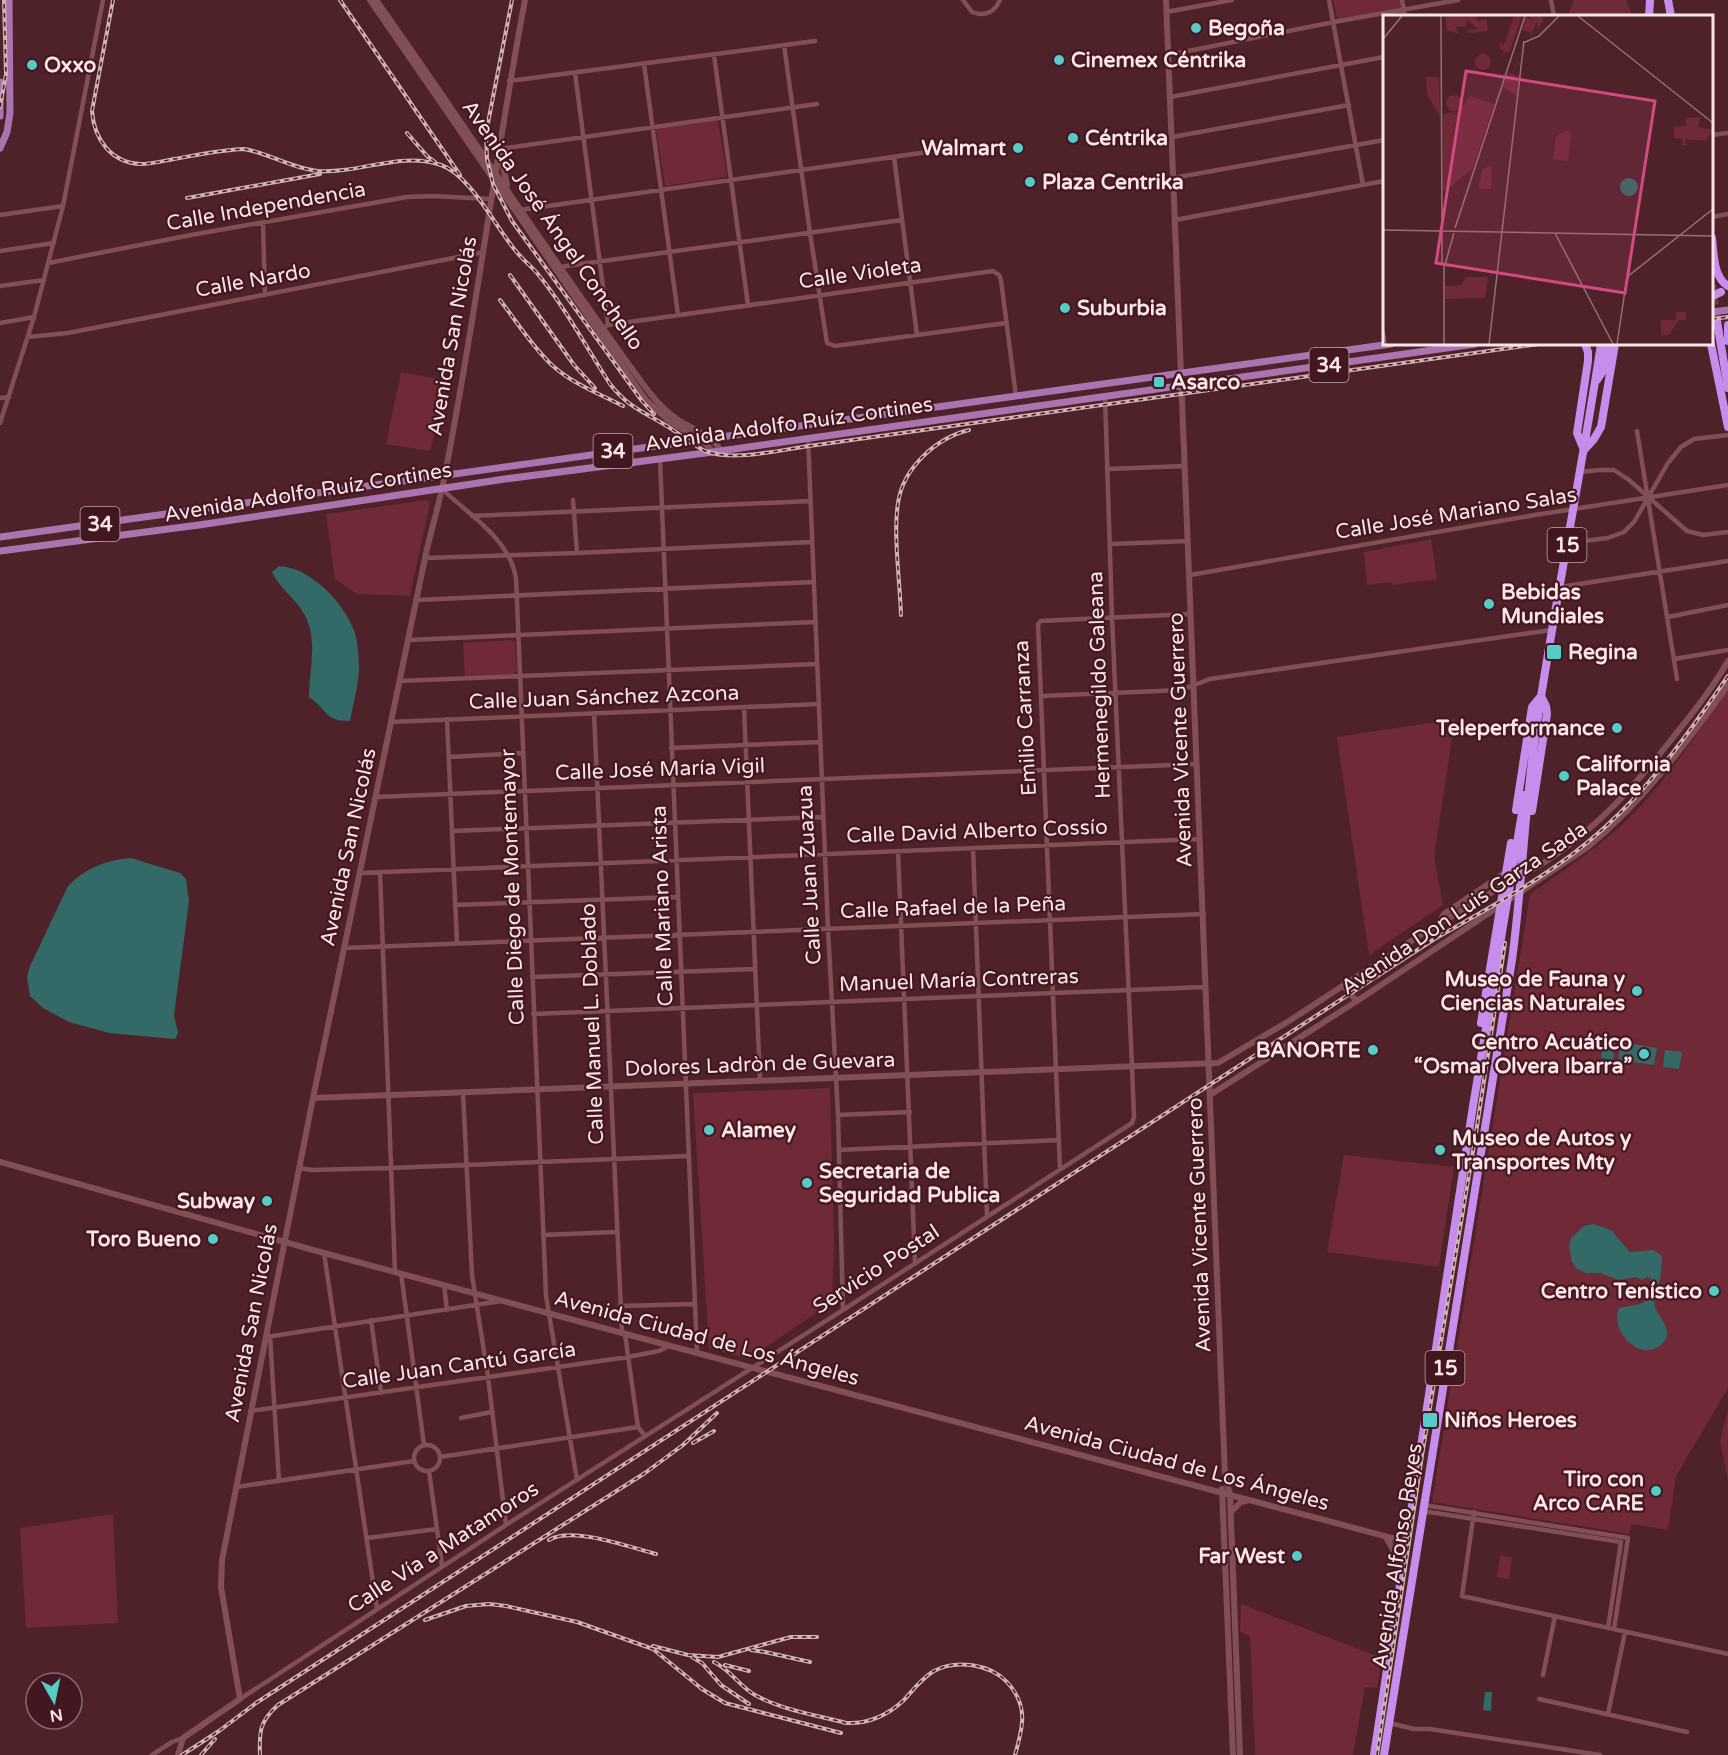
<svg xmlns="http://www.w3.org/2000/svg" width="1728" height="1755" viewBox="0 0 1728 1755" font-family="'Varela Round',sans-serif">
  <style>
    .green { fill: #6f2937 }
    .water { fill: #336966 }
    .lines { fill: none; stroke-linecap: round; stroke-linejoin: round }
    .highway-tunnel { stroke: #693f45; stroke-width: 8; stroke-dasharray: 8 4; stroke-linecap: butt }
    .street { stroke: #824f56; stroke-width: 4.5 }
    .secondary { stroke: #824f56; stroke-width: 6 }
    .primary { stroke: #ab74b1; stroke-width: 7 }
    .highway { stroke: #c78ded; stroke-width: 8 }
    .rail-casing { stroke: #d0b2b5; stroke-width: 4 }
    .rail { stroke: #431720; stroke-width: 1.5; stroke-dasharray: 4.5; stroke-linecap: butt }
    .poi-dot { fill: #54cdc8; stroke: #431720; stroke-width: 2 }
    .labels { text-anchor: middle; stroke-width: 4.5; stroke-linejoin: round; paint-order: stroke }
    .shield { fill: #431720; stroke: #c5a6ab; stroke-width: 1.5 }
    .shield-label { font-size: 20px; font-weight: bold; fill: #fde4e6 }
    .poi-label { font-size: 21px; font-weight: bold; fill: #fde4e6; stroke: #431720; text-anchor: start }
    .street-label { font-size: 21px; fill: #fde4e6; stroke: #431720 }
    .inset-road { fill: none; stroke: #957075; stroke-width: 1.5 }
    .view { fill: #d14b7e; fill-opacity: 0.15; stroke: #d14b7e; stroke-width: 3 }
    .inset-edge { fill: none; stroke: #fde4e6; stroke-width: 3 }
  </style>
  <rect width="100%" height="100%" fill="#4f2229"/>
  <path class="green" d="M1333 0H1400L1401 9 1337 19Z
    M1574 0H1626L1632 16H1568Z
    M718 120 727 177 665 186 656 129Z
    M401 372 448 381 430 451 386 444Z
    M427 500 430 503 410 596 357 594 335 579 326 514Z
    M1431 539 1437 579 1393 585 1392 582 1367 585 1364 552Z
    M512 640 515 642 517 671 514 674 465 676 463 643Z
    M1728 688V1388L1676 1476 1668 1530 1631 1524 1629 1534 1432 1502 1530 894C1567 868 1606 843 1638 809 1671 773 1701 729 1728 688Z
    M1455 719 1434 856 1443 905 1369 955 1337 737Z
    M830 1088 834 1242 832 1302 749 1359 709 1348 693 1093Z
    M1344 1155 1454 1167 1439 1267 1327 1252Z
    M1728 1410V1480L1720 1441Z
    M113 1514 118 1623 26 1628 20 1528Z
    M1500 1555 1512 1557 1509 1579 1497 1577Z
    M1241 1604 1382 1658 1377 1688 1365 1687 1353 1755H1255L1250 1637 1240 1631Z"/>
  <path class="water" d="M279 566C312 568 344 603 355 633 358 643 359 660 359 670 358 687 353 704 350 721 324 721 328 710 309 697 309 667 320 636 301 609 292 596 279 587 272 572Z
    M131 858 180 873 186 879 189 901 174 1015 178 1033 175 1039 109 1033 69 1022 43 1008 30 996 27 977 30 966 68 886C85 868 106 860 131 858Z
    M1604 1039 1615 1041 1613 1060 1601 1058Z
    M1621 1042 1657 1048 1654 1065 1618 1060Z
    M1665 1050 1682 1052 1679 1069 1663 1067Z
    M1593 1224 1611 1230 1630 1252 1653 1250 1662 1256C1662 1263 1661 1272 1660 1279 1659 1288 1652 1296 1655 1306 1658 1318 1676 1331 1662 1344 1640 1364 1609 1330 1619 1308L1640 1304 1646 1301 1651 1278 1647 1277 1642 1280 1636 1277 1619 1280 1600 1273H1586L1577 1269 1572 1262 1569 1246 1571 1238 1584 1226Z
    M1485 1692H1492L1491 1711 1483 1710Z"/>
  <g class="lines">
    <path class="highway-tunnel" d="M1712 285 1717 321"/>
    <path class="street" d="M963 0 972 12C985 17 995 12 1000 0
      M1329 0 1363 185
      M1402 0 1405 16
      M1551 0 1554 16
      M1166 12 1232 0
      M784 45 810 233 827 343 835 346 1006 323
      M714 55 748 305
      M1168 55 1334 22 1458 0
      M644 64 678 315
      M575 73 608 325
      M509 81 815 41
      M1170 97 1384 57
      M1712 135 1728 133
      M1172 137 1349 105
      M499 149 817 104
      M894 157 917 335
      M1173 178 1384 140
      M520 210 935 151
      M0 215 63 206
      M1712 217 1728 214
      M1175 220 1384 181
      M263 223 265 295
      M0 251 54 243
      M48 263 191 235 407 197 432 196 491 199
      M559 267 902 220
      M0 286 44 280
      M0 323 34 317
      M603 328 608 325 993 271 999 275 1001 280 1016 396
      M28 337 68 333 484 252
      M0 398 9 397
      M0 423 34 317 63 206 103 0
      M1637 431 1677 679
      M808 437 828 929 838 1115 843 1310
      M660 459 697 1352
      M1107 469 1185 466
      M1580 472 1599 470H1614L1629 480 1687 531 1703 535 1728 532
      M441 488C469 515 509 538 516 578L546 1296 577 1480
      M573 500 577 553
      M472 516 810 501
      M1567 543 1608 538 1624 532 1634 522 1668 463 1681 447 1694 439 1728 435
      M1110 544 1188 541
      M425 558 577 553 812 542
      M1190 575 1535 515 1728 485
      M1560 587 1728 561
      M417 600 814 582
      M1668 617 1728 605
      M408 640 815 622
      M1674 659 1728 650
      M399 681 817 664
      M1041 696 1181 690 1210 679 1551 630
      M744 707 760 1080
      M594 713 622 1333
      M447 719 457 943
      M391 722 819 704
      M671 748 820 742
      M449 757 523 753
      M375 797 1197 764
      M452 831 823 817
      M973 848 987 1216
      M898 851 915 1262
      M380 872 395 1272
      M360 873 1200 839
      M455 905 677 897
      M344 948 1204 914
      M532 977 755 969
      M533 1014 1206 987
      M463 1093 472 1275 488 1377 506 1525
      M838 1115 910 1112
      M839 1150 1059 1140
      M299 1168 312 1170 390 1168 689 1156
      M1060 1169 1038 624 1041 621 1060 620 1191 614
      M543 1235 616 1232
      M324 1253 377 1609
      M401 1273 424 1445
      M444 1285 447 1310
      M620 1306 695 1304
      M371 1320 381 1393
      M625 1334 638 1427 645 1436
      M270 1336 279 1481
      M266 1337 501 1301
      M250 1411 628 1357 659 1351 670 1345
      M461 1418 492 1412
      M414 1458a13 13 0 1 1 26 0a13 13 0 1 1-26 0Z
      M440 1457 638 1427
      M429 1471 442 1566
      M236 1487 414 1461
      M1424 1505 1628 1538 1614 1629
      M1423 1511 1621 1542 1608 1628
      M1474 1512 1462 1596 1728 1654
      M367 1538 437 1529
      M1543 1675 1555 1616
      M240 1699 506 1525 843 1310 1132 1123 1134 1117 1132 1066 1112 617 1105 396
      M1539 1699 1687 1732
      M1608 1714 1625 1632
      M1389 1723 1414 1729H1430L1600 1755
      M152 1755 172 1742 183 1738"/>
    <path class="secondary" d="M370 0 645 399 669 421 705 443 713 452
      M376 0C467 128 552 261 646 388 655 400 665 411 678 420 692 429 712 435 721 451
      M1166 0 1225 1476 1230 1494 1240 1755
      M500 154 507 185
      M1518 878C1584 842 1625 798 1671 740 1691 715 1712 689 1728 661
      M1439 923 1444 914 1506 872
      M1344 987 1357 1001
      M1210 1095 1357 1001 1588 847C1644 800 1686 744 1728 685
      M313 1098 1218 1063 1289 1021 1422 934 1506 884
      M0 1162 324 1253 622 1333 1407 1542
      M1222 1489 1233 1755
      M1231 1512 1241 1502 1249 1500
      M1386 1537 1395 1553 1401 1571
      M178 1755 183 1738 240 1699 221 1587 222 1560 313 1098 425 558C431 530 440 502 445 474 476 317 495 158 525 0"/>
    <path class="primary" d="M0 82V116
      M0 148 7 132 10 113 9 0
      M1712 312 1728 310
      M0 537 1391 344
      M0 551 199 525 505 479 713 452 1475 344"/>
    <path class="highway" d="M1668 0 1671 16
      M1649 16 1650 0
      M1712 238C1714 254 1713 277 1728 286
      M1712 296 1721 292
      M1717 321 1728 388
      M1728 325V341
      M1711 344 1728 427
      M1597 380 1603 371 1608 344
      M1584 450 1594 439 1601 427 1615 344
      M1584 450 1577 433 1588 361V352L1585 344
      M1516 810 1532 707 1541 696 1546 706 1547 714 1532 811
      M1481 1023 1511 843
      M1374 1755 1473 1106 1525 795
      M1384 1755 1512 960C1523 879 1525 797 1538 716 1557 592 1582 468 1601 344"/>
    <g class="rail-casing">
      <path id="rail" d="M113 0 92 111C94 139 111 163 141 164 152 164 163 161 174 159 197 155 220 150 244 149 269 153 293 169 318 171 359 174 400 151 441 165 470 175 495 226 515 250 521 258 530 265 537 273 565 307 586 347 610 384 627 406 642 411 665 425 676 431 698 449 708 452 736 461 780 450 809 446L1539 344
        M340 0 460 175
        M512 0 486 133 487 159 493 184 512 221 642 401 654 414
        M0 107 6 74 4 0
        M407 133 427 156 435 162
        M187 198 320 174
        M510 275 574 365 595 388
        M500 300C517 322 533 348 553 366 573 384 600 394 623 406
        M1712 319 1728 317
        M901 615C900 582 893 535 898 503 903 468 936 438 969 430
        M693 1443 714 1431
        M549 1540C572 1526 629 1547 656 1554
        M425 1620 466 1606 489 1604 506 1606 577 1622 653 1649 702 1689 725 1703 841 1733
        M653 1646 688 1655 718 1657 791 1637H817
        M751 1650 765 1652 810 1662
        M692 1657 702 1663 721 1685 749 1704
        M714 1662C733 1672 738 1685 755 1695 782 1710 816 1715 846 1723 868 1724 888 1715 904 1700 913 1690 922 1678 934 1671 956 1659 990 1664 1007 1682 1029 1706 1023 1727 1015 1755
        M725 1665 749 1671
        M182 1755 219 1731 256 1703 1436 938C1494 905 1555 873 1604 828 1653 784 1691 730 1728 676
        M201 1755 215 1739
        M260 1755C259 1731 260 1721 278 1705L645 1473 683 1445 717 1413
        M1377 1755 1422 1455 1476 1133 1505 943"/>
    </g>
    <use href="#rail" class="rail"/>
  </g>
  <g class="poi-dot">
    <circle cx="1196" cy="28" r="6"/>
    <circle cx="1059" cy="60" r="6"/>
    <circle cx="32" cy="65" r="6"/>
    <circle cx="1073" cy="138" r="6"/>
    <circle cx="1018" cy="148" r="6"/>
    <circle cx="1030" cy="182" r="6"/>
    <circle cx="1065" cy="308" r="6"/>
    <rect x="1153" y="376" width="12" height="12" rx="3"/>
    <circle cx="1489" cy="604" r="6"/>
    <rect x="1546" y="644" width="16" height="16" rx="3"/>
    <circle cx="1617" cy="728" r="6"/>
    <circle cx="1564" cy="776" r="6"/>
    <circle cx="1637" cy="991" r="6"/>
    <circle cx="1373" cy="1050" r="6"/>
    <circle cx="1644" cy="1054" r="6"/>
    <circle cx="709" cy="1130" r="6"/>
    <circle cx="1440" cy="1150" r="6"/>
    <circle cx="807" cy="1183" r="6"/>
    <circle cx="267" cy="1201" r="6"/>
    <circle cx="213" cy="1239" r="6"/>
    <circle cx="1714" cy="1291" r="6"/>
    <rect x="1422" y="1412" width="16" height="16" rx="3"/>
    <circle cx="1656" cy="1491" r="6"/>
    <circle cx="1297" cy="1556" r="6"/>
  </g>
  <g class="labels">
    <g class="shield">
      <rect x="1309.5" y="348" width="39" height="34" rx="4.5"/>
      <rect x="593.5" y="434" width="39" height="34" rx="4.5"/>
      <rect x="80.5" y="507" width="39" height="34" rx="4.5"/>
      <rect x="1547.5" y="528" width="39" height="34" rx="4.5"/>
      <rect x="1425.5" y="1351" width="39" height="34" rx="4.5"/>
    </g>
    <g class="shield-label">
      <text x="1329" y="372">34</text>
      <text x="613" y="458">34</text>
      <text x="100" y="531">34</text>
      <text x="1567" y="552">15</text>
      <text x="1445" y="1375">15</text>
    </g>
    <g class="poi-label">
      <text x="1208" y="35">Begoña</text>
      <text x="1071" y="67">Cinemex Céntrika</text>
      <text x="44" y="72">Oxxo</text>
      <text x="1085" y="145">Céntrika</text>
      <text x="1006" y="155" text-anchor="end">Walmart</text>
      <text x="1042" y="189">Plaza Centrika</text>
      <text x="1077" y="315">Suburbia</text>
      <text x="1171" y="389">Asarco</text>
      <text x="1501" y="599">Bebidas<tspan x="1501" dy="24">Mundiales</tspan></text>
      <text x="1568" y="659">Regina</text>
      <text x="1605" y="735" text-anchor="end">Teleperformance</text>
      <text x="1576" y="771">California<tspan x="1576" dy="24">Palace</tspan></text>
      <text x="1625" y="986" text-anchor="end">Museo de Fauna y<tspan x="1625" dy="24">Ciencias Naturales</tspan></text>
      <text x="1632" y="1049" text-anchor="end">Centro Acuático<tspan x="1632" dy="24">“Osmar Olvera Ibarra”</tspan></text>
      <text x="1361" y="1057" text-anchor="end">BANORTE</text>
      <text x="721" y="1137">Alamey</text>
      <text x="1452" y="1145">Museo de Autos y<tspan x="1452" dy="24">Transportes Mty</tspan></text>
      <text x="819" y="1178">Secretaria de<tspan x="819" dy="24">Seguridad Publica</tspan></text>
      <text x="255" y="1208" text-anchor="end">Subway</text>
      <text x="201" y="1246" text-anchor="end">Toro Bueno</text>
      <text x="1702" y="1298" text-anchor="end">Centro Tenístico</text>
      <text x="1444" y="1427">Niños Heroes</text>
      <text x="1644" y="1486" text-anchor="end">Tiro con<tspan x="1644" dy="24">Arco CARE</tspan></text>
      <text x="1285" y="1563" text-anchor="end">Far West</text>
    </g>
    <g class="street-label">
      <text transform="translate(266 206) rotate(-10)" y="7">Calle Independencia</text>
      <text transform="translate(553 225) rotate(55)" y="7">Avenida José Ángel Conchello</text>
      <text transform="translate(860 273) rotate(-8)" y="7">Calle Violeta</text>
      <text transform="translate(253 280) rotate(-10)" y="7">Calle Nardo</text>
      <text transform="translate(452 336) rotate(-80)" y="7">Avenida San Nicolás</text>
      <text transform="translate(789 424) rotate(-8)" y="7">Avenida Adolfo Ruíz Cortines</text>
      <text transform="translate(308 492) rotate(-9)" y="7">Avenida Adolfo Ruíz Cortines</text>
      <text transform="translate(1456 513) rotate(-9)" y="7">Calle José Mariano Salas</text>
      <text transform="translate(1099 685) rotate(-92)" y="7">Hermenegildo Galeana</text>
      <text transform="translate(604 697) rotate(-2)" y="7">Calle Juan Sánchez Azcona</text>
      <text transform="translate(1025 718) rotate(-93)" y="7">Emilio Carranza</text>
      <text transform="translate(1180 740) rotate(-92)" y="7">Avenida Vicente Guerrero</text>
      <text transform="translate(660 769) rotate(-2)" y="7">Calle José María Vigil</text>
      <text transform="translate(977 831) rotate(-2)" y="7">Calle David Alberto Cossío</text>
      <text transform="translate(348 847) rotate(-78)" y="7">Avenida San Nicolás</text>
      <text transform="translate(809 875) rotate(-93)" y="7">Calle Juan Zuazua</text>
      <text transform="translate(512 887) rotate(-92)" y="7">Calle Diego de Montemayor</text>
      <text transform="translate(662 906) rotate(-92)" y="7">Calle Mariano Arista</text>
      <text transform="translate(953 907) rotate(-2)" y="7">Calle Rafael de la Peña</text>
      <text transform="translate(1464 908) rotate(-34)" y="7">Avenida Don Luis Garza Sada</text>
      <text transform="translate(959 980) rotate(-2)" y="7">Manuel María Contreras</text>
      <text transform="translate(592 1024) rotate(-92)" y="7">Calle Manuel L. Doblado</text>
      <text transform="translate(760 1064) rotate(-2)" y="7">Dolores Ladròn de Guevara</text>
      <text transform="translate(1199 1225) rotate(-92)" y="7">Avenida Vicente Guerrero</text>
      <text transform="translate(876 1269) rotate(-33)" y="7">Servicio Postal</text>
      <text transform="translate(251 1323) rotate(-79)" y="7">Avenida San Nicolás</text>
      <text transform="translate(707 1338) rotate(15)" y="7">Avenida Ciudad de Los Ángeles</text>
      <text transform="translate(459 1365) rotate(-8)" y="7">Calle Juan Cantú García</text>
      <text transform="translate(1177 1463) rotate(15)" y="7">Avenida Ciudad de Los Ángeles</text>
      <text transform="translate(443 1547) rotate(-33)" y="7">Calle Vía a Matamoros</text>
      <text transform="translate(1397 1556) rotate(-81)" y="7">Avenida Alfonso Reyes</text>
    </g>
  </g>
  <g transform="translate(1383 15)">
    <rect width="330" height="330" fill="#4f2229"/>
    <path d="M62 1H93L95 7 103 3 105 16 86 18 85 15 95 14 84 5 83 11 73 12 75 18 64 16ZM131 1H139L127 36 118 40 122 36 117 34V27L120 32ZM143 1 145 3 151 6 146 1H160V7L154 15V6L147 23 148 18 139 15ZM92 47a8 8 0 1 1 16 0a8 8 0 1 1-16 0ZM125 58 135 61 134 81 119 72ZM43 62H56L57 102 44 79ZM63 88a8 8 0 1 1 16 0a8 8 0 1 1-16 0ZM86 81 111 89 90 153 60 177V99L77 96ZM317 102 315 112 330 115 323 126 302 124 304 131 299 130 300 124 291 123V112L303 111V103ZM183 116 188 118 185 146 170 144 173 121ZM109 150 108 174H95L100 154ZM83 262H105L102 283 62 284V271L78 270ZM293 297H303V305H296L286 320H278V305H293Z" fill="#6f2937"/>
    <path d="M237 172a9 9 0 1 1 18 0a9 9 0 1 1-18 0Z" fill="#336966"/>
    <path class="inset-road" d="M58 1 59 213M195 1 330 108M0 24 19 1M140 28 156 21 176 1M72 213 142 1M0 215 330 221M172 218 230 329M59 248V217M0 311 3 329M61 329V253L71 218M106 329 141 26M234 329 244 262 330 194"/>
    <path class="view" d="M83 56 272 86 242 278 53 248Z"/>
    <rect width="330" height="330" class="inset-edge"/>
  </g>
  <g transform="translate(54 1701) rotate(171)"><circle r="28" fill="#431720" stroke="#8d696f" stroke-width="1.5"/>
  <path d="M0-4.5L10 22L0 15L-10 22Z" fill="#54cdc8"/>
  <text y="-9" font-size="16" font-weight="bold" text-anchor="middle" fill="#fde4e6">N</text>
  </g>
</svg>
